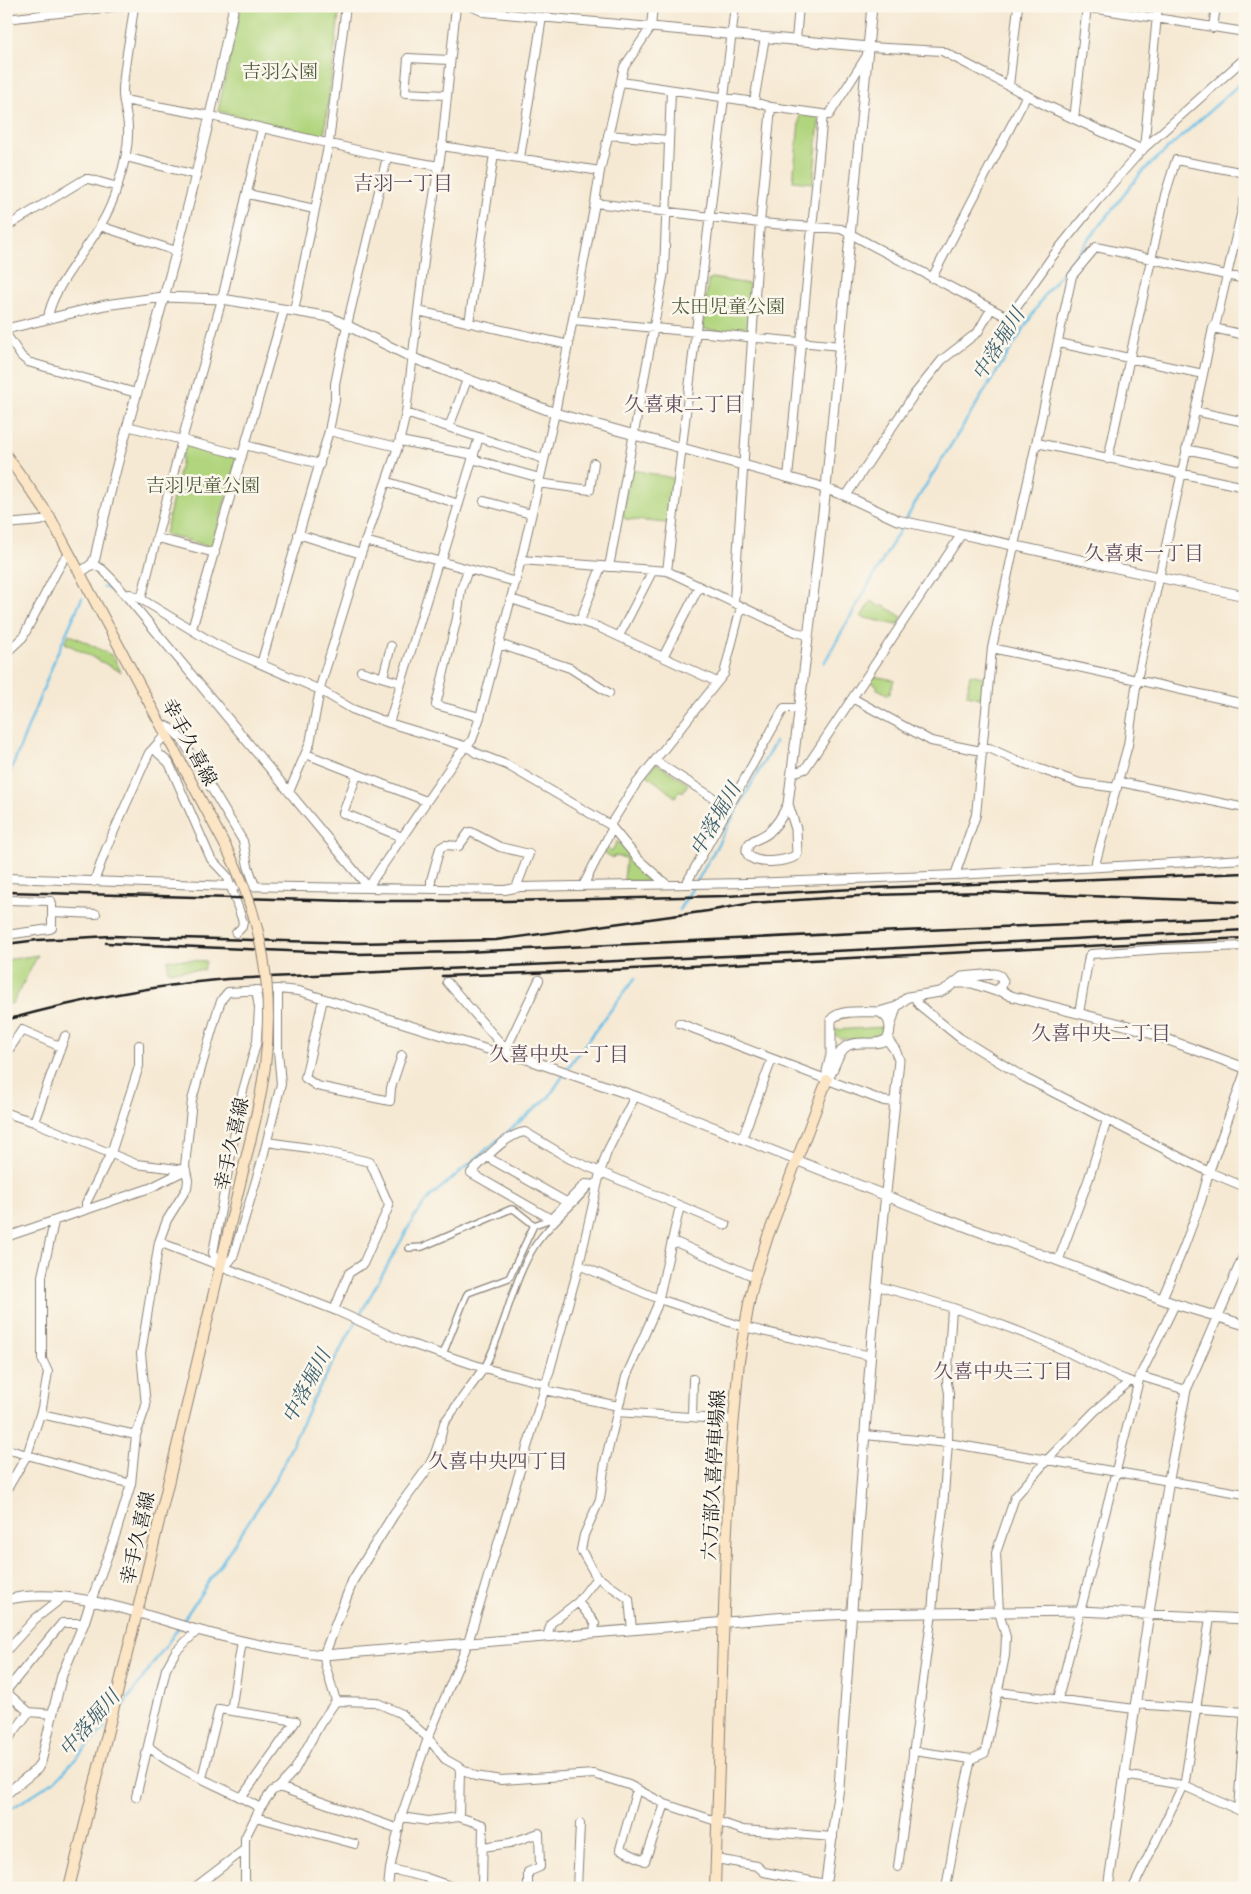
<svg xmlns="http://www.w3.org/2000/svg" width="1251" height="1894" viewBox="0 0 1251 1894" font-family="Vollkorn,'Noto Serif JP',serif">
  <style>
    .green { fill: #b1d57e; stroke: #66784d }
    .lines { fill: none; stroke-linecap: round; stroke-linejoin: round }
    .stream { stroke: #6ac0e7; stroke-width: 2.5 }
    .pedestrian-casing { stroke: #898278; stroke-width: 8 }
    .minor-casing { stroke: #898278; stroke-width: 10 }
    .tertiary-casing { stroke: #898278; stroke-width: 11 }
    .secondary-casing { stroke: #898278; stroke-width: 12 }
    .pedestrian { stroke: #fff; stroke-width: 5.5 }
    .minor { stroke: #fff; stroke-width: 8 }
    .tertiary { stroke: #fff; stroke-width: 9 }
    .secondary { stroke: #fce5c4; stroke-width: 10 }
    .rail { stroke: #1c1c1c; stroke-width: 2.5 }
    .secondary-bridge-casing { stroke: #898278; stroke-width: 12; stroke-linecap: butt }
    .secondary-bridge { stroke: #fce5c4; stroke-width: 10 }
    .labels { text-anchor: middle; stroke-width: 5; stroke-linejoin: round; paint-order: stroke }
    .park-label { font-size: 19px; fill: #505d3e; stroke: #fbf7ec }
    .street-label { font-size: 19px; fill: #1c1c1c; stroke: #fbf7ec }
    .neighbourhood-label { font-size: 20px; fill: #5f485c; stroke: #fbf7ec }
    .water-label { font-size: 20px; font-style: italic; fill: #3b5e6d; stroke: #fbf7ec }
  </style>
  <rect width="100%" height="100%" fill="#fbf7ec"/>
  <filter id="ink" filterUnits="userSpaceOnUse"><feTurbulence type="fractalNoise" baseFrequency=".02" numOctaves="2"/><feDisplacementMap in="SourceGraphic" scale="10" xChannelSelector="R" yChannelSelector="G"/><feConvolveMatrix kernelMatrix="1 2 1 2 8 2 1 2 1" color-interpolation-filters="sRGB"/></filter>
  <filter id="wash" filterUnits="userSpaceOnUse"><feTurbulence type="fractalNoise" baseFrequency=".0096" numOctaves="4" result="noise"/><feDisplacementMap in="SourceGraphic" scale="20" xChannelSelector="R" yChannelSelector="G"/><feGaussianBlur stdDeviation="1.12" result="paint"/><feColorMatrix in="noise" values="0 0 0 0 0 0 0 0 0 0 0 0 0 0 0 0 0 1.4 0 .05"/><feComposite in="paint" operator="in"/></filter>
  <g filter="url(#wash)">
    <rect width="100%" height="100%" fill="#f6e9d3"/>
    <path class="green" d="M241 6H340L324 137 218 111Z
      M800 113 818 116 819 121 813 183 793 181Z
      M712 278 749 284 752 286 748 332 744 334 704 329 703 326 708 281Z
      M185 445 237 458 212 547 165 534Z
      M634 470 672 478 674 480 670 521 666 523 625 519 623 515 630 471Z
      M871 601 881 607 883 605 902 617 897 625 861 617Z
      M69 634 113 656 121 672 65 643Z
      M970 674 986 678 985 699 967 695Z
      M873 676 894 680 889 695 876 688 878 686 870 681Z
      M656 763 688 784 683 792 680 790 675 797 647 775Z
      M617 841 634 859 631 863 636 868 640 864 656 878V881H624L626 858 614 856 613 858 602 852 605 847 612 851Z
      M38 955 13 1003 6 1005V960Z
      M168 959 206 961 204 970 168 971Z
      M884 1027 886 1028V1033L873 1039H841L834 1034V1030Z"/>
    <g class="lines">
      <path class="stream" d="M103 587 112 590
        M824 663 921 493 1046 293 1142 172 1245 79
        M6 778 9 775 57 654 82 598
        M679 910 699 878 775 742
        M182 1622 269 1491 283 1465 313 1399 416 1214 430 1197 549 1097 574 1059 635 978
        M116 1716 179 1627
        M6 1812 57 1779 105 1727"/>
    </g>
  </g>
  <g filter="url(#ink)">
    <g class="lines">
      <g class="pedestrian-casing">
        <path id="pedestrian" d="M409 1248 422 1247 511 1209 515 1210 534 1225
          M443 1354 466 1296 468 1293 509 1278 534 1225 551 1219
          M484 1368C505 1330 511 1284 534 1247 549 1223 574 1206 591 1184"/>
      </g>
      <g class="minor-casing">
        <path id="minor" d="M471 6 484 12 651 27
          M1079 6 1245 32
          M6 19 121 6
          M1213 28 1216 6
          M796 40 799 6
          M869 47 942 51 1047 106
          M621 82 754 102 771 107 829 115 868 54
          M1009 86 1018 6
          M446 95 405 93 408 58 449 60
          M124 100 211 116 387 157 439 166
          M754 102 765 37
          M1074 119 1087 6
          M608 135 669 140
          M442 146 600 171
          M1144 148 1158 6
          M126 157 196 175
          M520 158 542 17
          M248 194 314 209
          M595 203 760 223 841 229 1009 318 1052 257 1097 201 1142 150 1245 58
          M100 226 176 251
          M6 227 85 179H89L118 187
          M932 278 1027 95
          M294 311 329 142 346 6
          M418 311 569 345
          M48 319C50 291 86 251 100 226 108 213 114 199 118 184 124 166 129 146 128 128 128 115 122 102 123 90 124 62 131 34 134 6
          M573 320 840 346
          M469 323 494 154
          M1213 328 1245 335
          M6 334 21 356 28 362 136 393
          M1059 343 1203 374
          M1195 411 1245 422
          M406 413 544 459
          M127 426 242 455
          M449 427 467 380
          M329 431 398 447
          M400 441 474 455
          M1037 443 1245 487
          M245 445 320 464
          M1186 449 1245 462
          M472 459 540 478
          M1108 459 1165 195 1176 160 1245 173
          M788 478 823 114
          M388 482 459 504
          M538 483 590 490 594 463
          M846 496 913 396 942 360 978 332 991 309
          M484 501 531 514
          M6 524 40 521 50 517
          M298 534 361 554
          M158 538 215 553
          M365 541 516 582
          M521 560 667 571 795 632 808 635
          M441 563 479 437
          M92 564 102 569 113 580 368 887
          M609 567 664 272 671 90
          M468 570 461 589 457 618 436 705 480 717
          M667 571 735 6
          M125 595 130 594 141 599 215 644 320 690 352 709 389 723 468 747 476 753 507 765 610 825 638 859 666 884
          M141 599 182 440 222 299 262 129
          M511 599 598 627 717 682
          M734 603 760 223 771 107
          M580 621 601 567
          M192 629 284 310
          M619 636 653 570
          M499 644 570 668 609 693
          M992 648 1245 704
          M6 653 23 637 57 571 64 559 71 555
          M663 657 699 587
          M261 664 329 431 335 400V384L347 325 387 157
          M361 671 401 683
          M383 677 391 646
          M854 699 931 741 976 750 989 748 1020 762 1080 783 1117 788
          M160 723 172 729 183 741 243 841 248 866 255 886
          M389 723 438 562
          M156 748 158 753 169 763 211 859 227 876 229 881 243 922 242 927 236 933
          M306 754 426 801
          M655 761 728 807
          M792 773 805 769 961 535
          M357 775 343 813 402 837
          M1120 782 1245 808
          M289 792 310 743 321 684 361 554 398 447 406 413 425 252 442 146 456 6
          M610 825 636 784 724 674 741 607
          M1096 867V861L1128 745 1137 680 1213 328 1216 323 1245 197
          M955 875 976 815 992 648 1072 276 1096 247 1245 279
          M6 878 231 886 505 890 520 887 748 883 955 875 1245 859
          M94 882 106 849 149 753C155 747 159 741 166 735
          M686 884 784 708H799
          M583 886 612 829
          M368 887 457 757 472 740 480 717 521 560 555 413 595 203 600 171 624 67 651 27 653 6
          M431 888V880L440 848 445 845 459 846 469 832H471L500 847 529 854 516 888
          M6 900 51 901 52 905V928L50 929 6 935
          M52 912 96 914
          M447 982 510 1054
          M256 990 259 1008 257 1041 242 1094 213 1253 220 1266 229 1262 233 1257 263 1157 281 1084 278 1051V989
          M914 996 919 1005 960 1038 1025 1078 1209 1172 1245 1187
          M323 999 305 1078 317 1086 390 1101 391 1088 402 1055
          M1079 1013 1089 956 1091 954 1162 949 1245 946
          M679 1023 836 1083 884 1101 894 1102
          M506 1049 539 980
          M6 1054 22 1030 61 1047
          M6 1113 34 1122 136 1164 186 1170
          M34 1122 65 1036
          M742 1139 772 1059
          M267 1142 309 1148 370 1162 388 1203 389 1206 363 1264 349 1273 334 1310
          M487 1157 568 1203
          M597 1185 585 1184 551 1219 471 1173C484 1160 506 1134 525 1132L570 1159 726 1225
          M86 1209V1203L111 1153 133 1085 139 1066V1045
          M6 1237 150 1188 186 1170
          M673 1241 755 1277
          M159 1242 337 1311 405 1342 484 1368 546 1384
          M1059 1259 1089 1178 1107 1120
          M579 1265 659 1299 744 1327 871 1356
          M877 1286C936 1301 996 1321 1052 1345 1079 1356 1104 1373 1132 1382
          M1162 1299 1184 1247 1201 1201 1209 1172 1245 1072
          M1140 1376 1186 1390
          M544 1390 618 1406
          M617 1412 733 1420
          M41 1414 136 1435
          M692 1417 693 1379
          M865 1435 948 1443 1245 1494
          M440 1440 444 1423 484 1368
          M6 1449 131 1484
          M6 1491 27 1455 42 1408 48 1372 42 1359V1276L54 1222
          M596 1576 629 1599 632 1630
          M91 1601 116 1533 131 1484 136 1435 146 1406 141 1353 159 1242 167 1220 187 1188 188 1180 185 1166 192 1100 218 1009 222 999 228 992 278 989 299 991 499 1053 510 1054 521 1057
          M578 1602 595 1623 594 1633
          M547 1637 551 1623 578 1602 595 1580 596 1576 581 1550 584 1535 600 1499 605 1462 626 1377 657 1306 680 1206
          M6 1651 35 1619 63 1597
          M6 1691 62 1623H84
          M6 1692 29 1712 53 1714
          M998 1692 1135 1709
          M1058 1699 1140 1376 1175 1304
          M336 1701 375 1702 400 1713 428 1738 445 1759 475 1776 501 1780 594 1774 629 1785 665 1804 743 1830 833 1837
          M1135 1704 1245 1712
          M231 1711 242 1641
          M6 1742 29 1712
          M148 1746C177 1772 226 1787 260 1808
          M913 1751 971 1759 985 1753 1005 1656 1006 1637 999 1612 996 1553 1015 1497 1048 1459 1095 1411 1129 1382
          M1124 1775 1182 1785 1245 1813
          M202 1778 219 1709 296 1721 242 1797
          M279 1787 399 1829
          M637 1789 620 1849 645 1861 665 1804
          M136 1797 166 1669 176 1651 198 1630
          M1238 1810 1245 1709
          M256 1817 355 1844
          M401 1817 428 1821 459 1817 483 1825 482 1888
          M459 1817 460 1768
          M483 1847 510 1843 539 1833 540 1867 528 1872V1888
          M716 1859 757 1866 764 1872 826 1884
          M898 1867 932 1613 936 1561 943 1508 948 1443 949 1393 947 1383 952 1309
          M390 1869 424 1877 456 1888
          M194 1888 244 1850
          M245 1888V1838L260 1808 272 1791 279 1787 294 1771 320 1724 336 1701 325 1664 324 1655
          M388 1888 390 1869 401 1817 428 1738 468 1643 546 1384 579 1265 600 1173 607 1152 635 1096
          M577 1888 580 1824
          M946 1888 959 1814 971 1759
          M1133 1888 1185 1781 1210 1618"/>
      </g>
      <g class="tertiary-casing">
        <path id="tertiary" d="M651 27 869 47
          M1047 106 1142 150
          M6 329 105 305 163 297 222 299 330 317 413 358 555 413 815 485 846 496 897 520 1245 596
          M81 572 92 564 95 558C117 454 149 353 177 250 198 169 217 88 234 6
          M788 804 796 829 797 854C792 862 748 867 747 851 746 840 762 839 769 832 778 824 783 815 788 804L826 488 872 6
          M999 990 1011 996 1136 1028 1245 1068
          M896 1007 908 997 940 992 949 987 962 977 995 974 1000 976 1003 981 1001 987 996 991 972 983H955
          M879 1012C890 1017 892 1027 888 1038 877 1048 859 1039 847 1046 836 1052 835 1070 827 1080V1071L831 1055V1020C838 1009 866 1012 879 1012Z
          M879 1012 896 1007 890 1027
          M521 1057 640 1098 937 1216 1175 1304 1245 1325
          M6 1600C65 1585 140 1614 197 1630 239 1641 281 1651 324 1655L787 1617 852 1614 1080 1611 1245 1619
          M324 1655 353 1580 394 1514 430 1465 435 1455 440 1440
          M6 1794 37 1769 41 1762 62 1675 84 1623 91 1601
          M825 1888 839 1787 872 1336 899 1060 895 1050 887 1039
          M1108 1888 1169 1479 1186 1390 1245 1253"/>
      </g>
      <g class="secondary-casing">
        <path id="secondary" d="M6 455 50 517 226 847
          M69 1888 137 1613 255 1121
          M715 1888 726 1548 731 1451 739 1361 749 1303 755 1277 768 1236 827 1080"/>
      </g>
      <use href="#pedestrian" class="pedestrian"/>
      <use href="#minor" class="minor"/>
      <use href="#tertiary" class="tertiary"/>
      <use href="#secondary" class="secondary"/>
      <path class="rail" d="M6 892 348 901H505L726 896 873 888 1245 873
        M106 943 357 954 465 952 877 932 1245 917
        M6 944 38 940 111 936 358 943 496 940 708 911 752 903 873 895 986 892 1245 902
        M442 976 612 970 1245 938
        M6 1020C81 999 150 986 227 979L878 949 1245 930"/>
      <g class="secondary-bridge-casing">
        <path id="secondary-bridge" d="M226 847C272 936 278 1026 255 1121"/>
      </g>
      <use href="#secondary-bridge" class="secondary-bridge"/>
    </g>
  </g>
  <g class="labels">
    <g class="park-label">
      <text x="280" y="78">吉羽公園</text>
      <text x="728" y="313">太田児童公園</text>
      <text x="203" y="492">吉羽児童公園</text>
    </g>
    <g class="street-label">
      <text transform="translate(190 742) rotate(62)" y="7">幸手久喜線</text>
      <text transform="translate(231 1144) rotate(-77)" y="7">幸手久喜線</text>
      <text transform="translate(713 1475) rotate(-87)" y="7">六万部久喜停車場線</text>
      <text transform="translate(137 1538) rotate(-77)" y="7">幸手久喜線</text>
    </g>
    <g class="neighbourhood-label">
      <text x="403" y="190">吉羽一丁目</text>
      <text x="684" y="411">久喜東二丁目</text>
      <text x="1144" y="560">久喜東一丁目</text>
      <text x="1101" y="1040">久喜中央二丁目</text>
      <text x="559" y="1061">久喜中央一丁目</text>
      <text x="1003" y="1378">久喜中央三丁目</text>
      <text x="498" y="1468">久喜中央四丁目</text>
    </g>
    <g class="water-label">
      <text transform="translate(998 344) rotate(-58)" y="7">中落堀川</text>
      <text transform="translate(715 819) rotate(-60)" y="7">中落堀川</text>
      <text transform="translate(306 1386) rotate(-62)" y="7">中落堀川</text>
      <text transform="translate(89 1723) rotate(-49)" y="7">中落堀川</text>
    </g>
  </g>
  <rect width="1251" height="1894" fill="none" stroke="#fbf7ec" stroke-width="25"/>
</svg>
